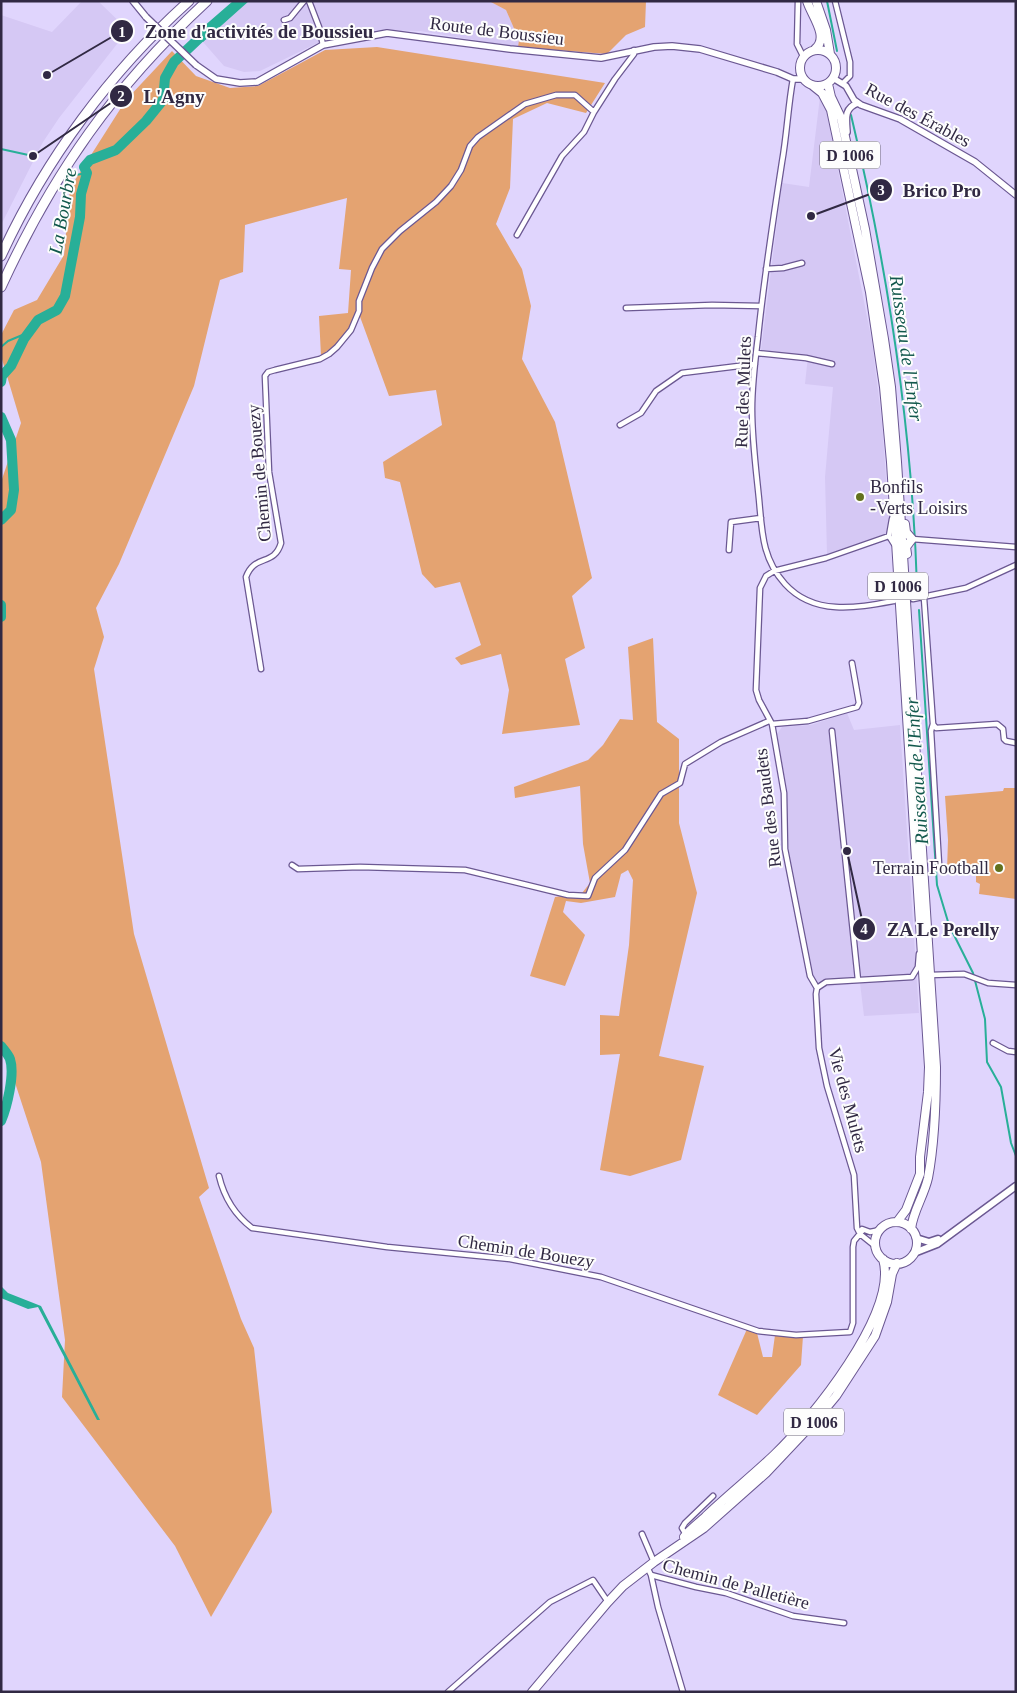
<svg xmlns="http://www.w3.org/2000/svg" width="1017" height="1693" viewBox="0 0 1017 1693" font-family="Georgia,serif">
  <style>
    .built { fill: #d5c8f4 }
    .green { fill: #e4a371 }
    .water { fill: #28af98 }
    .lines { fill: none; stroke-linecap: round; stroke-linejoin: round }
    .stream { stroke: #28af98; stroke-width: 2 }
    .river { stroke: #28af98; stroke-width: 10 }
    .minor-casing { stroke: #6b5892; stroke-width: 7 }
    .tertiary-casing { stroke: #6b5892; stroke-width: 8 }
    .secondary-casing { stroke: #6b5892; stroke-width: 9 }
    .primary-casing { stroke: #6b5892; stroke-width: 10 }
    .motorway-casing { stroke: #6b5892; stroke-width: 11 }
    .minor { stroke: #fff; stroke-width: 4.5 }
    .tertiary { stroke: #fff; stroke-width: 5.5 }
    .secondary { stroke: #fff; stroke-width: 6 }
    .primary { stroke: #fff; stroke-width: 8 }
    .motorway { stroke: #fff; stroke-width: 9 }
    .tertiary-bridge-casing { stroke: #6b5892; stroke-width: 8; stroke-linecap: butt }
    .tertiary-bridge { stroke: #fff; stroke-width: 5.5 }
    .poi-dot { fill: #63711d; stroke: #fdfdfd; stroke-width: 2 }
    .labels { text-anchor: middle; stroke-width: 4; stroke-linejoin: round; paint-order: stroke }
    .shield { fill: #fdfdfd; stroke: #6e697b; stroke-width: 1 }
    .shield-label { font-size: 16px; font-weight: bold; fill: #312943 }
    .street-label { font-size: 18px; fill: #312943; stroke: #fdfdfd }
    .poi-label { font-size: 18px; fill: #312943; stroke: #fdfdfd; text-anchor: start }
    .water-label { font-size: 19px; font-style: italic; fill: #11584c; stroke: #fdfdfd }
    .leader { fill: none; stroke: #312943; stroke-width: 2 }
    .callout-dot { fill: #312943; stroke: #fdfdfd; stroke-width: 2 }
    .mark-label { font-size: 15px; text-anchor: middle; font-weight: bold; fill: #fff }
    .callout-label { font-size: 19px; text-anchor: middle; font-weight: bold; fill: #312943; stroke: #fdfdfd; stroke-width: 4; stroke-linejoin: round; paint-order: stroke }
  </style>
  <rect width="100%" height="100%" fill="#e0d5fd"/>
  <path class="built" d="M82 1H98L128 30 59 118 43 142 1 225V15L52 32Z
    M249 1H489L506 10 519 40 518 47 420 31 378 30 330 37 260 71 244 72 224 66 203 42Z
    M820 97 825 104 872 342 882 423 890 532 827 554 825 477 833 387 805 384 808 356 761 350 782 183 809 187Z
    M847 713 854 730 900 725 919 1013 864 1016 860 983 816 988 788 846 787 790 777 734 782 727 811 725Z"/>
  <path class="green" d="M489 1H646L645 27 626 35 607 54 518 47 519 40 506 10Z
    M377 47 605 83 586 113 547 103 513 119 510 188 496 224 522 269 531 306 522 359 555 422 592 578 572 596 585 648 565 659 580 725 502 734 509 690 501 654 461 665 455 658 481 645 460 582 435 588 422 574 400 482 385 478 383 462 442 425 436 390 389 396 359 314 342 339 321 356 319 316 348 313 351 270 339 269 347 198 245 225 243 272 220 280 194 386 119 564 96 608 104 637 94 669 134 934 209 1188 199 1197 241 1319 254 1348 272 1512 211 1617 175 1546 62 1397 65 1340 41 1162 1 1040V482L21 423 1 356V335L14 310 37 300 64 255 70 188 126 100 172 51 196 76 230 88 258 86 325 50Z
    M653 638 657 722 679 739V823L697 893 659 1056 704 1066 681 1160 630 1176 600 1170 620 1054 600 1055V1015L619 1016 629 945 633 880 628 870 621 874 615 897 581 903 566 901 563 912 585 935 565 986 530 976 555 897 582 893 590 883 583 844 580 786 515 798 514 787 588 760 603 745 620 719 633 720 628 647Z
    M1004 788H1016V899L979 894 980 884 976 882V870H947L948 840 945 796 1003 791Z
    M747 1329 757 1333 763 1357H772L775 1335 803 1336 801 1365 757 1415 718 1395Z"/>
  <path class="water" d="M233 1H249L203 42 195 34Z
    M1 1286 8 1293 41 1306 100 1420H97L38 1307 28 1309 1 1298Z"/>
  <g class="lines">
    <path class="stream" d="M827 1 837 51
      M851 115C888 270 912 428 917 587
      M1 149 33 156
      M76 175 87 173
      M1 347 8 341 32 331
      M919 610 937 885 949 925 973 973 985 1019 987 1062 1001 1087 1011 1143 1016 1156"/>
    <path class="river" d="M1 382 2 376 11 366 24 339 38 320 57 310 65 296 80 217 81 194 87 173 84 167 90 160 116 150 146 121 163 100 165 78 174 62 209 29
      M1 417 11 440 14 490 11 510 1 520
      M1 605V617
      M1 1046C4 1050 8 1054 10 1059 15 1074 7 1107 1 1121"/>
    <g class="minor-casing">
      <path id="minor" d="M309 1 319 27 323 45
        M798 1 797 44 803 56
        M835 1 850 62V76L843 83
        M284 20 290 18 304 1
        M793 79C788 106 787 134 782 162 773 220 764 278 758 337 755 361 752 385 752 409 752 439 756 469 759 499 762 531 762 559 785 584 814 616 856 608 894 601
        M517 235 562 156 584 132 594 112
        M766 269 783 268 802 263
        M626 308 712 305 761 306
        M756 353 806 358 832 364
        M620 425 641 413 656 391 682 373 755 364
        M892 519 889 536 894 544
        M912 539 1016 547
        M729 550 731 522 761 518
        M924 598 933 724 936 728 997 724 1003 729 1004 739 1006 741 1016 743
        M913 599 966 588 1016 565
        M261 669 246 577C255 553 274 567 281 543L269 472 265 376 268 372 275 370 320 359 329 354 337 347 351 330 359 311V301L372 268 382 249 400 231 436 202 451 186 461 170 470 146 478 137 525 104 556 95H575L594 112 615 79 634 54V50
        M772 724 808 721 857 707 859 703 852 663
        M933 724 931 731 939 864
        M832 731 858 980
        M292 865 298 869 360 867 465 870 568 895 588 896 595 878 625 850 661 794 680 783 685 764 721 742 769 721
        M930 975 964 974 988 983 1016 985
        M817 988 810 976 785 849 784 793 772 724 759 700 756 690 760 588 766 576 774 571 826 558 889 536
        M817 988 816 994 819 1048 827 1086 854 1175 857 1228 860 1234 875 1246
        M817 988 826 982 912 977 918 967 919 954
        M993 1043 1008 1051 1016 1052
        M219 1176C224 1197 235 1215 252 1228L387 1247 510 1259 601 1277 758 1331 796 1335 850 1332 853 1323V1247L854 1241 863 1230
        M862 1229 870 1232 880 1230
        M642 1534 654 1562
        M686 1535 682 1528 685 1523 713 1496
        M647 1567 651 1575 658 1607 683 1692
        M651 1575 696 1587 726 1593 793 1616 844 1623
        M448 1692 550 1602 593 1580 608 1602"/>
    </g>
    <g class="tertiary-casing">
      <path id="tertiary" d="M133 1 146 17
        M196 65 216 79 240 83 257 82 323 45 387 33 510 49 601 58 654 47 672 46 700 49 777 72 793 79H803
        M833 78 846 86 854 100 861 105 900 119 975 162 1016 195
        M847 132C846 118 844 108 858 103"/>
    </g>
    <g class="secondary-casing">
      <path id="secondary" d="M916 1238 929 1242 938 1239
        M914 1253 937 1244 1016 1186"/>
    </g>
    <g class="primary-casing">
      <path id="primary" d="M807 1C811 15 830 37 815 49
        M816 1 826 30 830 54
        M800 68a18 18 0 1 1 36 0a18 18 0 1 1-36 0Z
        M828 84 831 97 841 118 865 229 884 339 891 387 897 462 936 1067C936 1104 935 1141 928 1178 924 1196 913 1211 911 1229
        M812 85 822 93 831 110 870 292 884 387 891 462 929 1067 928 1092 920 1157V1174L906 1210 897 1222
        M905 524 906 532 912 539 906 547 907 554
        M875 1243a21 21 0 1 1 42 0a21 21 0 1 1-42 0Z
        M684 1537C690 1529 699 1523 706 1516 728 1495 752 1476 774 1455 811 1420 899 1312 883 1259
        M532 1692 608 1602 623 1586 654 1562 704 1528 766 1473 816 1420 836 1396 875 1336 887 1302 892 1274 897 1263"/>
    </g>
    <g class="motorway-casing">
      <path id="motorway" d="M1 256C45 160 110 72 189 1
        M1 287C54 172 114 87 207 1"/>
    </g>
    <use href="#minor" class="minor"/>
    <use href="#tertiary" class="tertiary"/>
    <use href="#secondary" class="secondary"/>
    <use href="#primary" class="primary"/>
    <use href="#motorway" class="motorway"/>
    <g class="tertiary-bridge-casing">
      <path id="tertiary-bridge" d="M146 17 196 65"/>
    </g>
    <use href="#tertiary-bridge" class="tertiary-bridge"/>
  </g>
  <g class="poi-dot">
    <circle cx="860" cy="497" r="5"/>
    <circle cx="999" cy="868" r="5"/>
  </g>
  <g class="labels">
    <g class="shield">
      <rect x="820" y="141.5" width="60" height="27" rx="4"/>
      <rect x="868" y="572.5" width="60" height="27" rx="4"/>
      <rect x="784" y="1408.5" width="60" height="27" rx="4"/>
    </g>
    <g class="shield-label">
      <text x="850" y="161">D 1006</text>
      <text x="898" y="592">D 1006</text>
      <text x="814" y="1428">D 1006</text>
    </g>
    <g class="street-label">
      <text transform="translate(497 31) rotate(7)" y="6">Route de Boussieu</text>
      <text transform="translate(918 115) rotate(28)" y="6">Rue des Érables</text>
      <text transform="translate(743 392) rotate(-88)" y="6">Rue des Mulets</text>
      <text transform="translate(259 473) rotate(-95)" y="6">Chemin de Bouezy</text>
      <text transform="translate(768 808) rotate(-97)" y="6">Rue des Baudets</text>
      <text transform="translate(848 1100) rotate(75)" y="6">Vie des Mulets</text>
      <text transform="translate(526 1251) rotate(9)" y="6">Chemin de Bouezy</text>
      <text transform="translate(736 1584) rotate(15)" y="6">Chemin de Palletière</text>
    </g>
    <g class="poi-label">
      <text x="870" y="493">Bonfils<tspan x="870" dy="21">-Verts Loisirs</tspan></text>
      <text x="989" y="874" text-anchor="end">Terrain Football</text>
    </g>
    <g class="water-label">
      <text transform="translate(62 211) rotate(-80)" y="7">La Bourbre</text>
      <text transform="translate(907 348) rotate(82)" y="7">Ruisseau de l'Enfer</text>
      <text transform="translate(916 771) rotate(-94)" y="7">Ruisseau de l'Enfer</text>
    </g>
  </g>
  <path class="leader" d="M47 75L122 31M33 156L121 96M811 216L881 190M847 851L864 929"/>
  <g class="callout-dot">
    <circle cx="47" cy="75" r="5"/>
    <circle cx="33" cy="156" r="5"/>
    <circle cx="811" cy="216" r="5"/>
    <circle cx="847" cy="851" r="5"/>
    <circle cx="122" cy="31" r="12"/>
    <circle cx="121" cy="96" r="12"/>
    <circle cx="881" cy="190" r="12"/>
    <circle cx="864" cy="929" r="12"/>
  </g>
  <g class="mark-label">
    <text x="122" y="37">1</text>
    <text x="121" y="101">2</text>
    <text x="881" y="195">3</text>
    <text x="864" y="934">4</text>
  </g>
  <g class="callout-label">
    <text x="259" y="38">Zone d'activités de Boussieu</text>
    <text x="174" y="103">L'Agny</text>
    <text x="942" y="197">Brico Pro</text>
    <text x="943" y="936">ZA Le Perelly</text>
  </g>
  <rect width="1017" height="1693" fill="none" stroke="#312943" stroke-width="5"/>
</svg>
